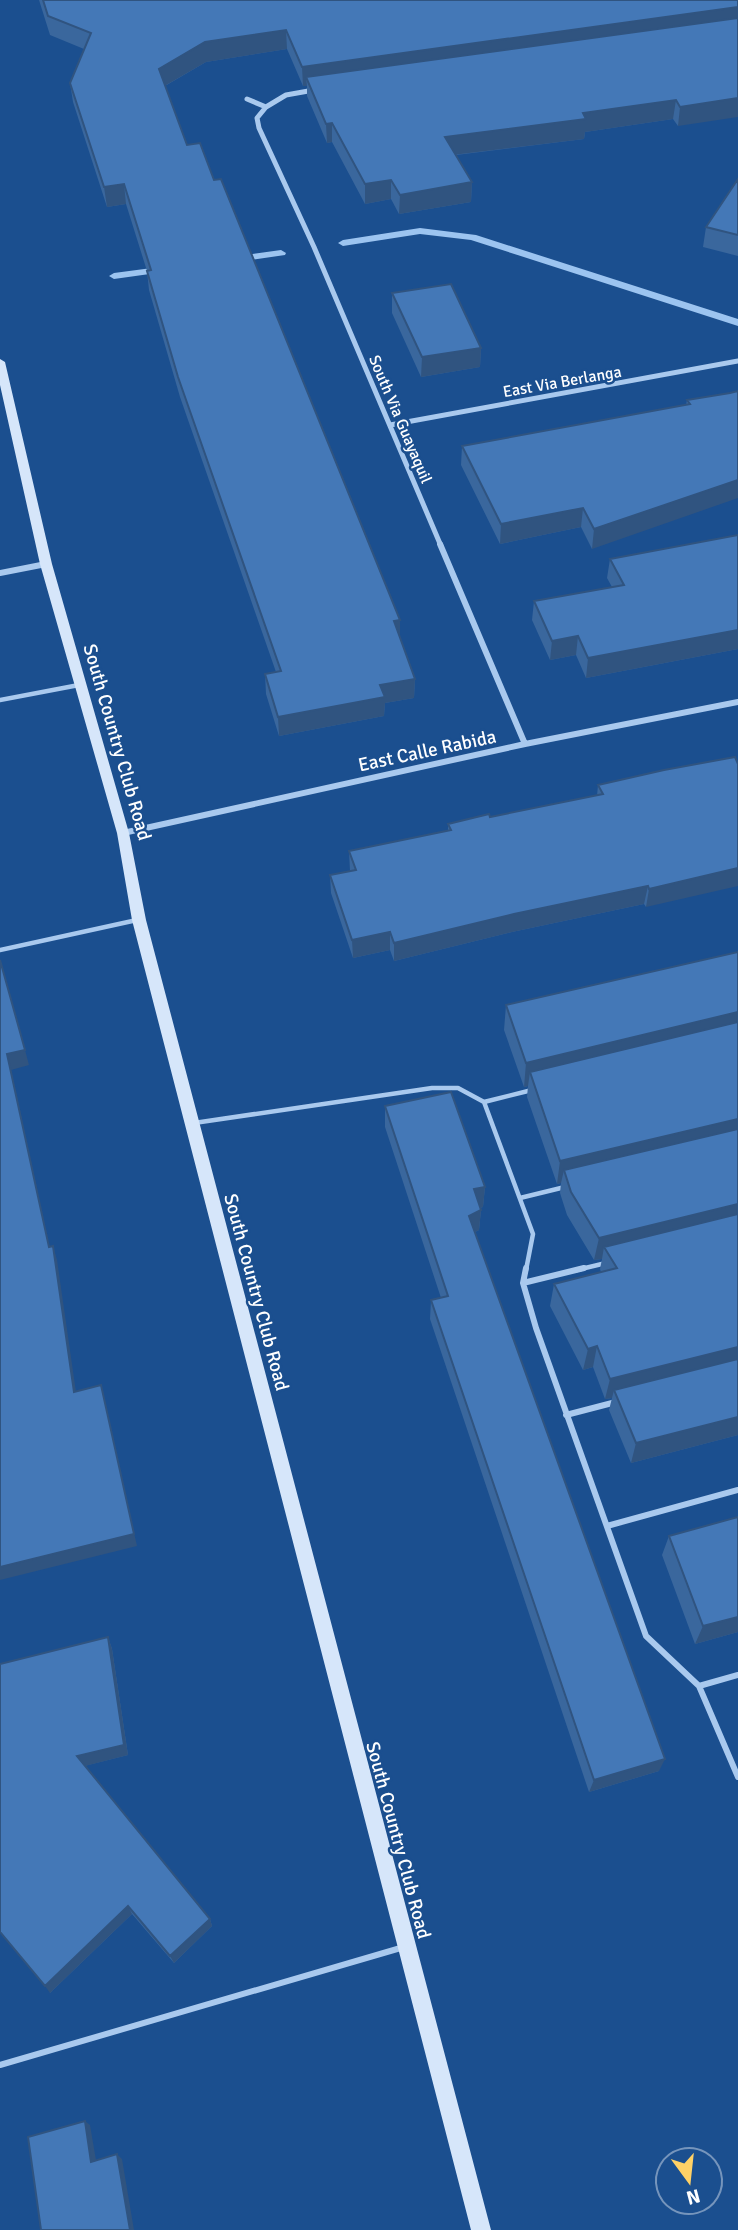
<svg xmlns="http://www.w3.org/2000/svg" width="738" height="2230" viewBox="0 0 738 2230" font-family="Signika,sans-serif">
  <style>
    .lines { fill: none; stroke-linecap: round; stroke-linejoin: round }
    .stream { fill: #9cc4f0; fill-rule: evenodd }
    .lane-far1 { stroke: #a9c9ee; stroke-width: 4.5 }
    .lane { stroke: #a9c9ee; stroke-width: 6 }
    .street-far1 { stroke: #a9c9ee; stroke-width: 5 }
    .street { stroke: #a9c9ee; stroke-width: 6 }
    .secondary { fill: #d6e6fa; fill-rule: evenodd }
    .wall { fill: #3a679d }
    .shaded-wall { fill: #305480 }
    .building { fill: #4478b7; stroke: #305480; stroke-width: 2 }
    .labels { text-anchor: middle; stroke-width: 5; stroke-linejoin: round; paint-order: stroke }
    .far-street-label { font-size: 16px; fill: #fff; stroke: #1b4f8f }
    .street-label { font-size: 19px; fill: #fff; stroke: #1b4f8f }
  </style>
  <rect width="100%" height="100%" fill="#1b4f8f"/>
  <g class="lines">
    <path class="stream" d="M420 228 476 235 738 319V326L471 240 420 234 343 246 338 243 343 240Z
      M281 250 286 253 285 255 231 263 226 260 231 257Z
      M167 266 171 267V271L114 279 109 276 114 273Z"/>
    <path class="lane-far1" d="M0 700 79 685
      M0 950 137 920
      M484 1102 532 1090
      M194 1123 432 1088H458L484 1102 533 1234 526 1270
      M520 1198 565 1187
      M577 1270 606 1263"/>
    <path class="lane" d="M526 1268 523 1283 536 1328 646 1636 699 1686 738 1777
      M523 1283 584 1268
      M566 1415 616 1402
      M607 1526 738 1490
      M699 1686 738 1675
      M0 2065 404 1947"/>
    <path class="street-far1" d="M247 99 266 107 286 95 314 90
      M266 107 257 118 259 128 314 247 441 546
      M390 425 738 361"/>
    <path class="street" d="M440 544 525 744
      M0 573 46 564
      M123 833 525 744 738 702"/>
    <path class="secondary" d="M0 359 5 362 52 564 129 833 146 920 491 2230H471L132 920 117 833 40 564 0 385Z"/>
  </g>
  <path class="wall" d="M39 0H738L678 126 673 119 585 132 584 139 456 155 472 182 471 202 399 214 391 199 365 204 332 142 327 143 307 96V86H303L287 49 206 62 165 86 187 145 400 637 415 679 414 698 385 703 384 716 279 736 266 694 265 674 276 672 180 397 149 290 147 271 126 204 107 207 73 102 70 83 84 49 50 35Z
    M738 179V256L703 247 706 227Z
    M392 293 481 348 480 367 421 377 392 313Z
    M730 393 592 549 581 527 500 544 461 465 462 446 686 405 687 400Z
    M738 535V649L586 678 576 655 550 660 532 620 534 601 612 587 607 578 610 559Z
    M735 757 646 907 644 904 512 932 394 961 390 950 353 958 331 893 330 875 350 871 349 851 448 831V824L490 817 597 796 598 785Z
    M506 1005 738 1435 631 1463 609 1410 612 1398 605 1399 593 1367 583 1370 550 1306 554 1284 601 1272 600 1269 602 1259 594 1260 567 1215 560 1193 561 1183 557 1184 527 1097 528 1086 524 1087 504 1030Z
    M385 1106 485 1187 483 1207 480 1208 481 1210 479 1230 475 1232 659 1771 589 1792 430 1319 431 1300 441 1298 385 1127Z
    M669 1536 738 1632 695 1644 662 1555Z
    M108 1637 112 1649 128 1755 84 1766 210 1919 212 1926 174 1963 132 1914 50 1993 0 1664Z"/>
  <path class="shaded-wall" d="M738 7V21L306 77 307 86H303L302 67Z
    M286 30 287 49 206 62 161 88 159 69 205 42Z
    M738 98V117L678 126 680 107Z
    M676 100 673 119 585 132 584 139 444 156 445 137 583 113Z
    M332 123V142L327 143 326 124Z
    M391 180V199L365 204V184Z
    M472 182 471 202 399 214 400 195Z
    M124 184 126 204 107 207 104 187Z
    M481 348 480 367 421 377 422 357Z
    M738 480V498L592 549 594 529Z
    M583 508 581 527 500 544 501 524Z
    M400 620V639L394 621Z
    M738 630V649L586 678 588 658Z
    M578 636 576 655 550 660 552 641Z
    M415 679 414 698 385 703 384 716 279 736 278 717 380 685Z
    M738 868V886L646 907 649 889Z
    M648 886 644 904 512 932 394 961V943L514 914Z
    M390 932V950L353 958 352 940Z
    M738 1012V1031L530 1072 528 1086 524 1087 526 1063Z
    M25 1050 29 1065 11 1070 53 1261 7 1054Z
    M738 1119V1138L564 1170 561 1183 557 1184 560 1161Z
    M485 1187 483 1207 472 1210 474 1189Z
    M738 1204V1222L604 1247 602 1259 594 1260 599 1238Z
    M481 1210 479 1230 467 1236 469 1216Z
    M53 1246 57 1260 78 1406 74 1392Z
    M597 1346 593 1367 583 1370 588 1349Z
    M738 1347V1363L614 1390 612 1398 605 1399 610 1379Z
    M101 1385 137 1546 0 1580V1567Z
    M738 1417V1435L631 1463 636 1443Z
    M738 1617V1632L695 1644 703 1626Z
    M108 1637 112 1649 128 1755 81 1767 77 1756Z
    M665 1759 659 1771 589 1792 594 1780Z
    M128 1906 132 1914 50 1993 45 1986Z
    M210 1919 212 1926 174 1963 170 1956Z
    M85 2121 90 2125 97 2166 91 2162Z
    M117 2154 122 2159 134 2230H130Z"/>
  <path class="building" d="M43 0H738V7L302 67 286 30 205 42 159 69 187 145 200 143 214 180 221 179 400 620 394 621 415 679 380 685 385 697 278 717 265 674 281 671 178 377 147 271 151 270 124 184 104 187 70 83 91 33 48 16Z
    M738 18V98L680 107 676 100 583 113 586 119 445 137 472 182 400 195 391 180 365 184 332 123 326 124 306 77Z
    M738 179V235L706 227Z
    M451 284 481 348 422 357 392 293Z
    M738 391V480L594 529 583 508 501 524 462 446 690 404 687 400 730 393Z
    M738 535V630L588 658 578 636 552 641 534 601 624 585 610 559Z
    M735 757 738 764V868L649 889 648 886 514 914 394 943 390 932 352 940 330 875 356 870 349 851 451 830 448 824 489 814 490 817 603 794 598 785 664 770Z
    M738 952V1012L526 1063 506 1005Z
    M0 960 25 1050 7 1054 49 1247 53 1246 74 1392 101 1385 134 1534 0 1567Z
    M738 1022V1119L560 1161 530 1072Z
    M451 1092 485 1187 474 1189 481 1210 469 1216 665 1759 594 1780 431 1300 448 1296 385 1106Z
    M738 1129V1204L599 1238 571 1192 564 1170Z
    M738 1214V1347L610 1379 597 1346 588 1349 554 1284 617 1268 604 1247Z
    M738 1359V1417L636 1443 614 1390Z
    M738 1517V1617L703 1626 669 1536Z
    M108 1637 124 1745 77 1756 210 1919 170 1956 128 1906 45 1986 0 1932V1664Z
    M85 2121 91 2162 117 2154 130 2230H41L28 2137Z"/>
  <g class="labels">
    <g class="far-street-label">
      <text transform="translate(562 381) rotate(-10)" y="6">East Via Berlanga</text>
      <text transform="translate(401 419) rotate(67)" y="6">South Via Guayaquil</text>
    </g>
    <g class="street-label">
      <text transform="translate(118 742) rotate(74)" y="7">South Country Club Road</text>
      <text transform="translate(427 750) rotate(-12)" y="7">East Calle Rabida</text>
      <text transform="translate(257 1292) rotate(75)" y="7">South Country Club Road</text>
      <text transform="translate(399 1840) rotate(75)" y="7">South Country Club Road</text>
    </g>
  </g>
  <g transform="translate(689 2181) rotate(165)"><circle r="33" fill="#1b4f8f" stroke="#7695bc" stroke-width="2"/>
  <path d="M0-5L12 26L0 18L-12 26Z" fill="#ffd166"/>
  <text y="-10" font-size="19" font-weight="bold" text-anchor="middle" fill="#ffffff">N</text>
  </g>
</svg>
